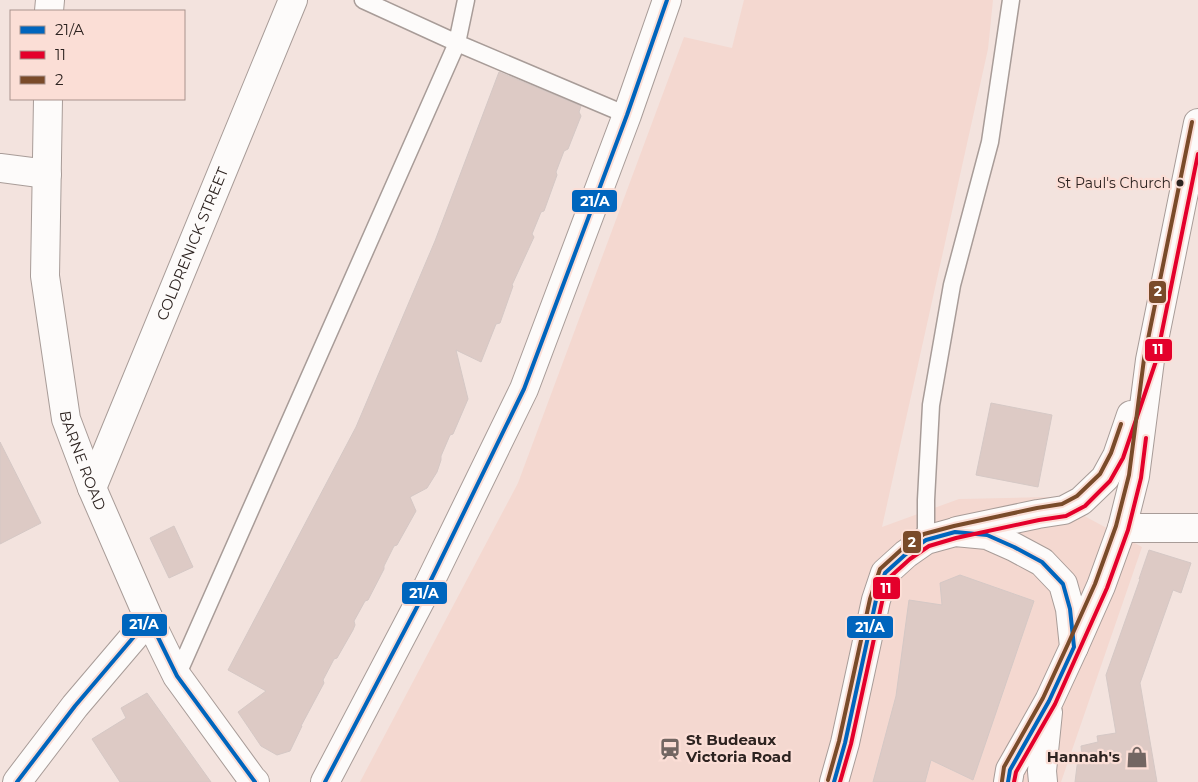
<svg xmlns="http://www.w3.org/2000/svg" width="1198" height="782" viewBox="0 0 1198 782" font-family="Montserrat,sans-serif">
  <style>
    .built { fill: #f4d8d0 }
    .building { fill: #ddcac5; stroke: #d5c8c5 }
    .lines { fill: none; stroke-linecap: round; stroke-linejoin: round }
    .service-casing { stroke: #a89c98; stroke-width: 19 }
    .minor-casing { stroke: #a89c98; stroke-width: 30 }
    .tertiary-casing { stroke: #a89c98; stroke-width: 30 }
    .service { stroke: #fdfbfa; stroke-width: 16 }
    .minor { stroke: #fdfbfa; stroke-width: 28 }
    .tertiary { stroke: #fdfbfa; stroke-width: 28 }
    .bus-1-casing { stroke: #fbded6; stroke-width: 8 }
    .bus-2-casing { stroke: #fbded6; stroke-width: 8 }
    .bus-3-casing { stroke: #fbded6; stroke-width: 8 }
    .bus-1 { stroke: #0065bd; stroke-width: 4 }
    .bus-2 { stroke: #e4002b; stroke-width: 4 }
    .bus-3 { stroke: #7a4b2a; stroke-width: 4 }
    .bus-dot { fill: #2d2320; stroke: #fbded6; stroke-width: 2 }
    .labels { text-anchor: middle; stroke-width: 4.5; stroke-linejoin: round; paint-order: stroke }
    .bus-label { font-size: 14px; fill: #2d2320; stroke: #fbded6; text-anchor: end }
    .street-label { font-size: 15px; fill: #2d2320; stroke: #fbded6 }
    .poi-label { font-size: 15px; font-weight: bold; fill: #2d2320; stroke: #fbded6; text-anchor: start }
    .line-badge { stroke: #fbded6; stroke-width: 2 }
    .badge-label { font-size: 14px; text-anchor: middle; font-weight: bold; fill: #fff }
  </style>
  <rect width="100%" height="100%" fill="#f3e3de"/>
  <path class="built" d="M744 0H993L988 49 882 527 959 499 1049 497 1142 547 1061 782H360L518 483 684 37 732 48Z"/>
  <path class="building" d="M499 72 581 106 579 112 581 116 568 149 564 151 556 172 557 175 544 211 541 212 532 234 534 237 512 285 513 286 500 323 496 324 481 362 456 350 468 399 453 434 450 435 441 456V460L437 472 427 488 410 497 416 511 397 545 394 546 384 566V569L368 600 365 601 354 621 355 625 353 630 337 658 334 659 323 680 324 683 301 726H302L290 751 277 755 261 746 238 712 266 691 228 670 356 427 435 241Z
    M991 403 1052 415 1038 487 976 475Z
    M0 442 41 523 0 544Z
    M174 526 193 567 169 578 150 538Z
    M1149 550 1191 563 1181 593 1173 590 1140 683 1157 782H1075L1078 758 1082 757 1081 746 1098 742 1097 736 1116 733 1106 675 1140 579H1139Z
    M960 575 1034 601 973 780 931 760 925 782H873L896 696 909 600 942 605 940 583Z
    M147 693 211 782H120L92 739 126 718 121 708Z"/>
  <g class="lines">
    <g class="service-casing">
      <path id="service" d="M363 0 457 43 627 115
        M926 540V500L931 405 952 285 990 142 1011 0
        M177 676 457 43 466 0"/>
    </g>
    <g class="minor-casing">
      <g id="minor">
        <path d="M49 11 50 0"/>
        <path id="s1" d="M48 99 45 276 66 419 92 488 149 619 177 676 252 779 255 782"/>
        <path d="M0 168 47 174"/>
        <path id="s2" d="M92 488 293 0"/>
        <path d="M1122 528H1198"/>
        <path d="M957 531 1038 514 1064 510 1081 501 1105 478 1117 456 1131 415"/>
        <path d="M1074 647 1101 586 1122 528 1135 476 1150 360 1198 123"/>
        <path d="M17 782 75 706 149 619"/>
        <path d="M325 782 428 586 524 389 627 115 667 0"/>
      </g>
    </g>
    <g class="tertiary-casing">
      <path id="tertiary" d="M834 782 845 743 876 600 885 573 906 554 926 540 955 532 987 535 1014 547 1042 562 1063 584 1070 609 1074 647 1049 701 1010 770 1008 782
        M1043 782 1042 771 1048 712"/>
    </g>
    <use href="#service" class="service"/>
    <use href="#minor" class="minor"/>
    <use href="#tertiary" class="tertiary"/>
    <g class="bus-1-casing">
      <path id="bus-1" d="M17 782 75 706 149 619 177 676 255 782
        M325 782 428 586 524 389 627 115 667 0
        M834 782 845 743 876 600 885 573 906 554 926 540 955 532 987 535 1014 547 1042 562 1063 584 1070 609 1074 647 1049 701 1010 770 1008 782"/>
    </g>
    <g class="bus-2-casing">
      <path id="bus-2" d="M840 782 851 744 882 602 890 577 910 559 929 546 956 538 1039 520 1066 516 1085 506 1110 481 1123 458 1156 361 1198 154
        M1014 782 1016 772 1055 704 1107 588 1128 530 1141 478 1146 438"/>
    </g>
    <g class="bus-3-casing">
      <path id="bus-3" d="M828 780 839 741 870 599 880 569 902 549 924 534 954 526 1037 508 1062 504 1077 496 1100 474 1111 453 1121 424
        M1002 781 1004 767 1043 698 1068 644 1095 584 1116 526 1129 475 1144 359 1192 122"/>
    </g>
    <use href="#bus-1" class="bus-1"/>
    <use href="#bus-2" class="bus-2"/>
    <use href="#bus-3" class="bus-3"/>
  </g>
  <defs>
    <g id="station-bare" transform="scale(1.725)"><path d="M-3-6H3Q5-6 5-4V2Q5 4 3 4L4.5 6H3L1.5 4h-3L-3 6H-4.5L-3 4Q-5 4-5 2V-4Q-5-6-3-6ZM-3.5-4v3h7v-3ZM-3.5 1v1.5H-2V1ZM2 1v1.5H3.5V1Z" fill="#726662" stroke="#fbded6" stroke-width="2.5" paint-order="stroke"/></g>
    <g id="shop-bare" transform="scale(1.725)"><path d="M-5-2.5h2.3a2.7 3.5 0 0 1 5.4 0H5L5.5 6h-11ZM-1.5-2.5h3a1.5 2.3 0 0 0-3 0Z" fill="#726662" stroke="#fbded6" stroke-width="2.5" paint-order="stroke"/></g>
  </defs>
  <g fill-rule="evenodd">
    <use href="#station-bare" x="670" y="749"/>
    <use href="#shop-bare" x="1137" y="757"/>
  </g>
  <circle class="bus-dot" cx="1180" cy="183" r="4.5"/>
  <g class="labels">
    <g class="bus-label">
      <text x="1171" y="188">St Paul's Church</text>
    </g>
    <g class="street-label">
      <text dy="5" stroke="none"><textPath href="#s2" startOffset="264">COLDRENICK STREET</textPath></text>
      <text dy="5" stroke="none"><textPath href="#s1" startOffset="366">BARNE ROAD</textPath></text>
    </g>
    <g class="poi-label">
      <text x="686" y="745">St Budeaux<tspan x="686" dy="17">Victoria Road</tspan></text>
      <text x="1120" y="762" text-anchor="end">Hannah's</text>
    </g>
  </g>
  <g class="line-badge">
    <rect x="571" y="189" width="47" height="24" rx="5" fill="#0065bd"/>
    <rect x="1148" y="280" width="19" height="24" rx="5" fill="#7a4b2a"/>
    <rect x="1144" y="338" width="29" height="24" rx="5" fill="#e4002b"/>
    <rect x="902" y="530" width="20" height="24" rx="5" fill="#7a4b2a"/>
    <rect x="872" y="576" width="29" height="24" rx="5" fill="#e4002b"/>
    <rect x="401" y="581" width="47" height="24" rx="5" fill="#0065bd"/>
    <rect x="121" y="613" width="47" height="24" rx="5" fill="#0065bd"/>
    <rect x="846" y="615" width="48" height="24" rx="5" fill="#0065bd"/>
  </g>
  <g class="badge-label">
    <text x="595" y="206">21/A</text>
    <text x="1158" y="296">2</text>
    <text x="1158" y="354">11</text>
    <text x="912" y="547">2</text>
    <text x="886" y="593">11</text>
    <text x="424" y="598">21/A</text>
    <text x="144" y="629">21/A</text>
    <text x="870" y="632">21/A</text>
  </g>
  <rect x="10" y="10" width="175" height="90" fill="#fbded6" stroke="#a9938d"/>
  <rect x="20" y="26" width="25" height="8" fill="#0065bd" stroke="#a9938d"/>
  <text x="55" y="35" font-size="15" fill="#2d2320">21/A</text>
  <rect x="20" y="51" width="25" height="8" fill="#e4002b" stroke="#a9938d"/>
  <text x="55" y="60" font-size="15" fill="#2d2320">11</text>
  <rect x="20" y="76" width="25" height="8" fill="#7a4b2a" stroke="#a9938d"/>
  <text x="55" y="85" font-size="15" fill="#2d2320">2</text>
</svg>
